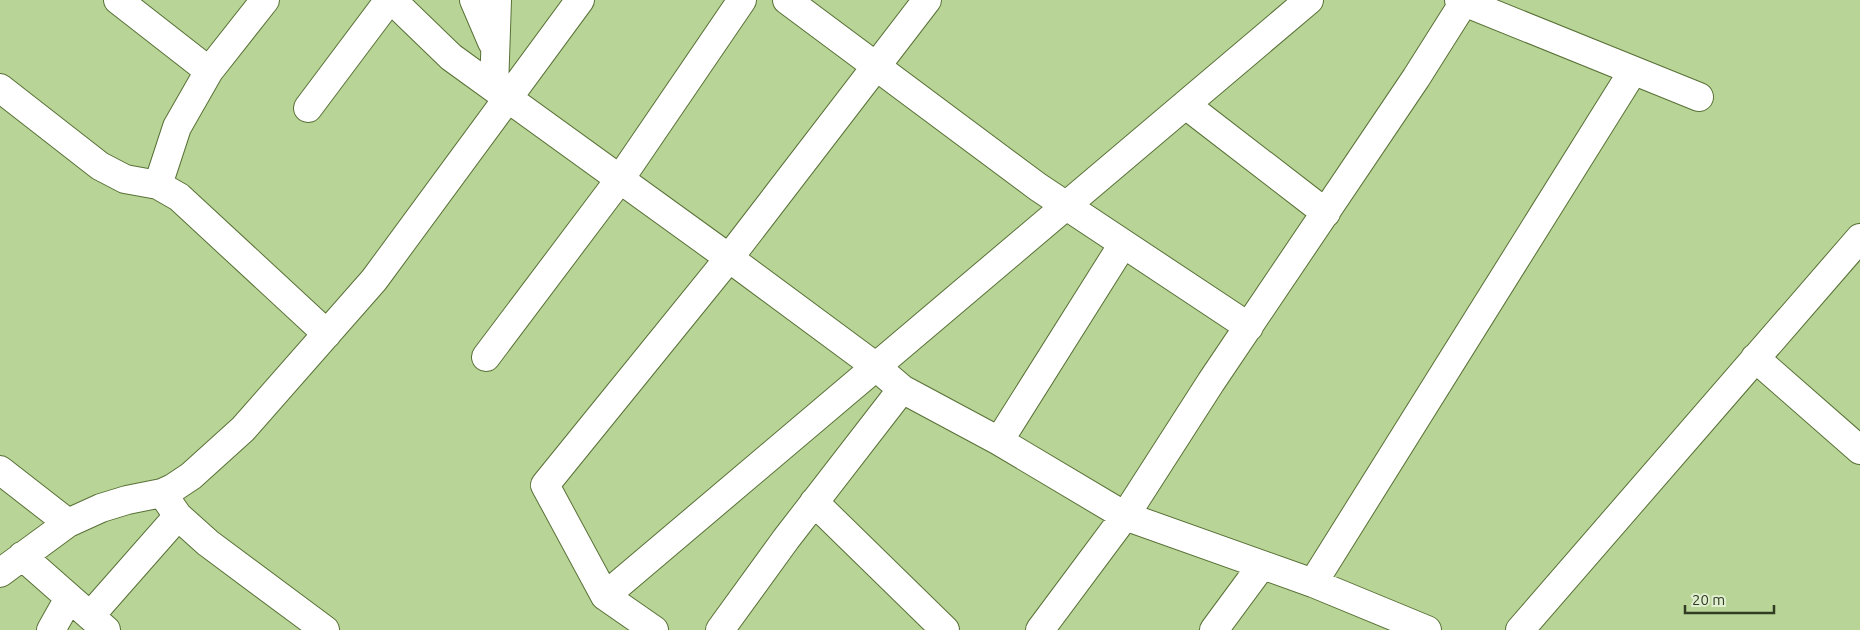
<svg xmlns="http://www.w3.org/2000/svg" width="1860" height="630" viewBox="0 0 1860 630" font-family="Ubuntu,sans-serif">
  <style>
    .lines { fill: none; stroke-linecap: round; stroke-linejoin: round }
    .minor-casing { stroke: #597137; stroke-width: 30 }
    .minor { stroke: #fff; stroke-width: 28 }
  </style>
  <rect width="100%" height="100%" fill="#b8d496"/>
  <g class="lines">
    <g class="minor-casing">
      <path id="minor" d="M118 0 209 71
        M392 0 451 57 729 258 875 366 902 389 999 441 1125 516 1313 583 1427 630
        M474 0 492 42
        M787 0 1038 187 1249 327
        M1459 0 1699 97
        M0 88 100 166 125 179 158 185 179 197 327 334
        M494 88 497 0
        M1186 105 1326 213
        M308 108 389 0
        M158 185 177 127 209 71 265 0
        M486 357 620 179 742 0
        M1755 358 1860 450
        M999 441 1123 244
        M0 470 68 523
        M162 493 178 516 208 543 325 630
        M814 502 945 630
        M22 556 106 630
        M0 573 68 523 101 508 127 500 162 493 173 488 191 476 243 429 374 280 580 0
        M1313 583 1633 71
        M605 596C839 397 1075 199 1309 0
        M90 616 178 516
        M51 630 69 598
        M654 630 605 596 545 485 729 258 927 0
        M720 630 786 539 902 389
        M1040 630 1125 516 1211 382 1416 78 1464 2
        M1214 630 1262 565
        M1520 630 1860 238"/>
    </g>
    <use href="#minor" class="minor"/>
  </g>
  <path d="M1685 605v8h89v-8" fill="none" stroke="#313c23" stroke-width="2.5"/>
  <text x="1692" y="605" font-size="15" fill="#313c23" stroke="#e0efd0" stroke-width="4" paint-order="stroke">20 m</text>
</svg>
